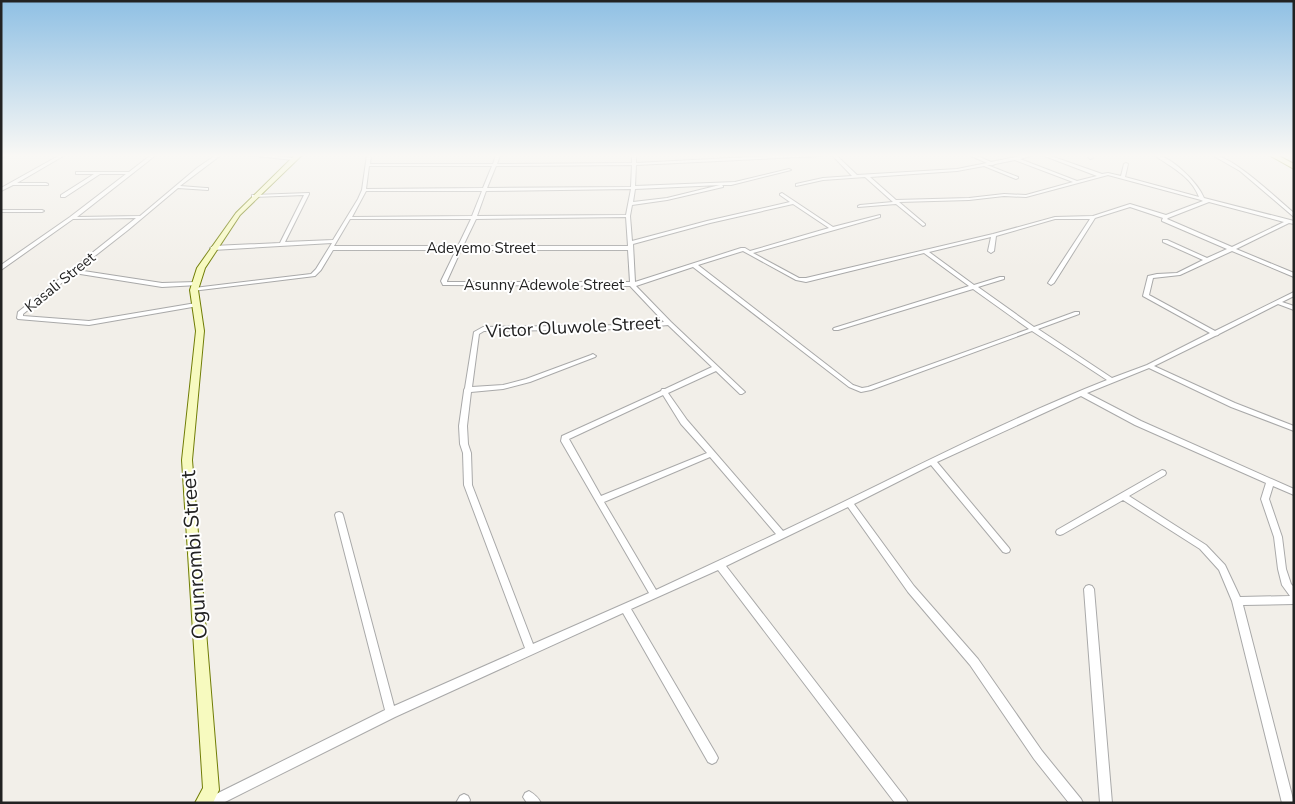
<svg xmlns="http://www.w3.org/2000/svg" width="1295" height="804" viewBox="0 0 1295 804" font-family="'Nunito Sans',sans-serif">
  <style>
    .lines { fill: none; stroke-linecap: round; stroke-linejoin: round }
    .street-casing { stroke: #a9a9a9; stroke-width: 2 }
    .secondary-casing { stroke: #707d05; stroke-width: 2 }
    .street { fill: #fff; fill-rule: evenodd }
    .secondary { fill: #f7fabf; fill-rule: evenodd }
    .labels { text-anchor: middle; stroke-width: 4; stroke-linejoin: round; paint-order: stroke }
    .far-street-label { font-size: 15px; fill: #222; stroke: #fff }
    .street-label { font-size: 18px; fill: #222; stroke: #fff }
    .near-street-label { font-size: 21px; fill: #222; stroke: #fff }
  </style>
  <rect width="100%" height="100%" fill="#f2efe9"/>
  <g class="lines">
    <g class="street-casing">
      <path id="street" d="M2 155H7L1 158Z
        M60 155H65L17 183H46L48 184V185H13L1 191V188Z
        M151 155H156L77 217 140 216 197 168 216 155H221L180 186 206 188H208V190L178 188 128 230 77 270 162 283 196 282 198 283V285L162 287 74 273 23 314V316L89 321 196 303 199 305 198 306 89 325 18 319 17 318 18 312 136 218 73 219 1 270V265L70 217 126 174H100L65 197H61V195L94 174H76V172H129Z
        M247 155H264L293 158 295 159 293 160Z
        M367 155H371L370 164H493L496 155H500L497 164 632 163V155H636V163L790 155H821L819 156 636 165 635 186 735 182 789 169 791 170 731 185H722L723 186V187L667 200 632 205 630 216 632 241 707 221 790 202 780 195V194L782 193 833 227 880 215V217L753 253 799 278H806L993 234 1055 217 1093 216 1130 204 1166 215 1203 201 1201 200 1108 175 1026 197 1004 196 969 200 899 202 925 224V225L923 226 896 204 858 207V206L860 205 893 202 865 177 823 180 796 186V184L823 178 852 176 832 155H836L857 175 957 169 987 163 969 155H975L991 162 1025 155H1034L1020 159 1077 181 1097 176 1042 155H1048L1102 174 1108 173 1121 176 1124 164 1126 163 1128 164 1125 177 1199 197C1191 176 1171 167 1154 155 1171 155 1198 183 1204 198L1294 221V224L1289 223 1236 249 1294 273V277L1232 251 1180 275 1153 278 1149 295 1215 331 1294 292V296L1282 302 1294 306V310L1278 304 1219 334 1218 335 1215 336 1154 366 1235 403 1294 426V431L1231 407 1149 368 1087 393 1141 421 1294 489V495L1273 486 1269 499 1282 537 1286 569 1291 584 1294 587V604L1243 605 1294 803H1282L1232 601 1219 570 1200 549 1123 500 1063 534 1060 535 1057 534 1056 532 1057 530 1162 470 1165 471 1166 473 1165 475 1129 496 1206 545 1225 565 1240 597 1290 596 1282 585 1278 569 1274 537 1261 499 1266 483 1135 425 1081 396 937 462 1009 548 1010 550 1009 552 1006 553 1003 552 931 465 854 504 914 586 978 659 1042 751 1081 799 1083 803H1069L1034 759 970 665 908 592 848 507 726 566 906 799 908 803H895L718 570 631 609 716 754 718 758 716 762 712 764 708 762 623 613 395 717 223 803H204L206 799 385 710 335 515 336 513 339 512 342 513 343 515 394 706 525 648 464 485 463 453 460 444 459 426 464 391V390L465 388 474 332 483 327 627 325 664 322 630 286 443 285 441 281 456 250H333L321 270 315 276 192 291V289L194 288 311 274 316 269 332 243 213 250 210 248 213 246 280 243 304 195 252 197V195H254L309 193V194L285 242 333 240 358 199 362 190ZM1015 160 1073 182 1026 195 1004 194 969 198 896 200 870 177 957 171 984 166 1016 179 1018 178V177L987 165H993L995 164ZM632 165 631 187 487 188 496 166ZM369 166H492L483 188 366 189ZM720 185 667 198 633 202 635 189ZM631 189 626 215 477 216 486 191ZM366 191H482L472 216 352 217ZM1209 202 1284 222 1232 247 1167 219 1168 218ZM793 204 829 228 750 251 745 248H741L635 282 633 244 710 223ZM1130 207 1163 218 1162 220V221L1227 249 1207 258 1167 240H1163V242L1203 260 1177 273 1157 274 1148 276 1143 296 1210 333 1147 365 1112 378 1038 329 1079 314V312H1075L1034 327 978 287 1004 279V277H1000L974 285 929 252 991 237 988 251 991 253 994 251 996 236 1055 219H1090L1048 283 1051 285 1054 283 1095 218ZM626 217 628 246H463L476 219ZM350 219H471L458 246H334ZM461 250H628L630 282H447V281ZM743 251 796 280 806 282 924 253 969 286 834 328 833 329 834 330H838L973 289 1029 329 868 387 862 388 853 385 698 265ZM693 267 849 387 861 392 871 390 1032 331 1107 380C996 424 891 480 783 531L687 420 668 393 716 371 740 394H742L745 392 671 322 636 286ZM668 325 712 367 665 389H662L661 391 562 436 561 441 649 593 533 644 472 485 471 453 468 444 467 426 471 392 503 389 530 382 595 357 596 356 593 354 591 355 526 379 503 385 472 387 479 334 484 331 627 329ZM663 395 681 424 707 453 601 496 569 439ZM710 457 776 534 656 590 604 502Z
        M1087 155H1091L1093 158 1090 159Z
        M1212 155C1232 155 1277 199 1294 213V217L1240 171Z
        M1 210H42L44 211 42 212H1Z
        M1089 585 1092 586 1094 589 1112 803H1100L1084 589 1086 586Z
        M529 791C534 794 538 797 541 803H527L523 797 525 793Z
        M464 794 468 796 470 800 469 803H456L460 796Z"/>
    </g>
    <g class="secondary-casing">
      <path id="secondary" d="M295 155H302L240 215 205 268 198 290 204 331 192 460 219 790 213 803H195L203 788 182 460 196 331 190 290 197 268 236 213Z
        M1269 155H1277L1294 164V169Z"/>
    </g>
    <use href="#street" class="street"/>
    <use href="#secondary" class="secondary"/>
  </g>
  <linearGradient id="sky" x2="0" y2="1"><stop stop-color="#8fc0e4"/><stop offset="0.58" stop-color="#f9f8f5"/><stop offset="1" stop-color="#f9f8f5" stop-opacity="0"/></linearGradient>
  <rect width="1295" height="268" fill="url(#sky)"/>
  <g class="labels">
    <g class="far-street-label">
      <text x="481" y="253">Adeyemo Street</text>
      <text transform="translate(60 282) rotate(-39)" y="5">Kasali Street</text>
      <text x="544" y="290">Asunny Adewole Street</text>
    </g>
    <g class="street-label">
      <text transform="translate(573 327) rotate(-3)" y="6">Victor Oluwole Street</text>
    </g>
    <g class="near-street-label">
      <text transform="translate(194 555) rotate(-94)" y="7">Ogunrombi Street</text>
    </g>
  </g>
  <rect width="1295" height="804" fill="none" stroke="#222222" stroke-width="5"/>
</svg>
